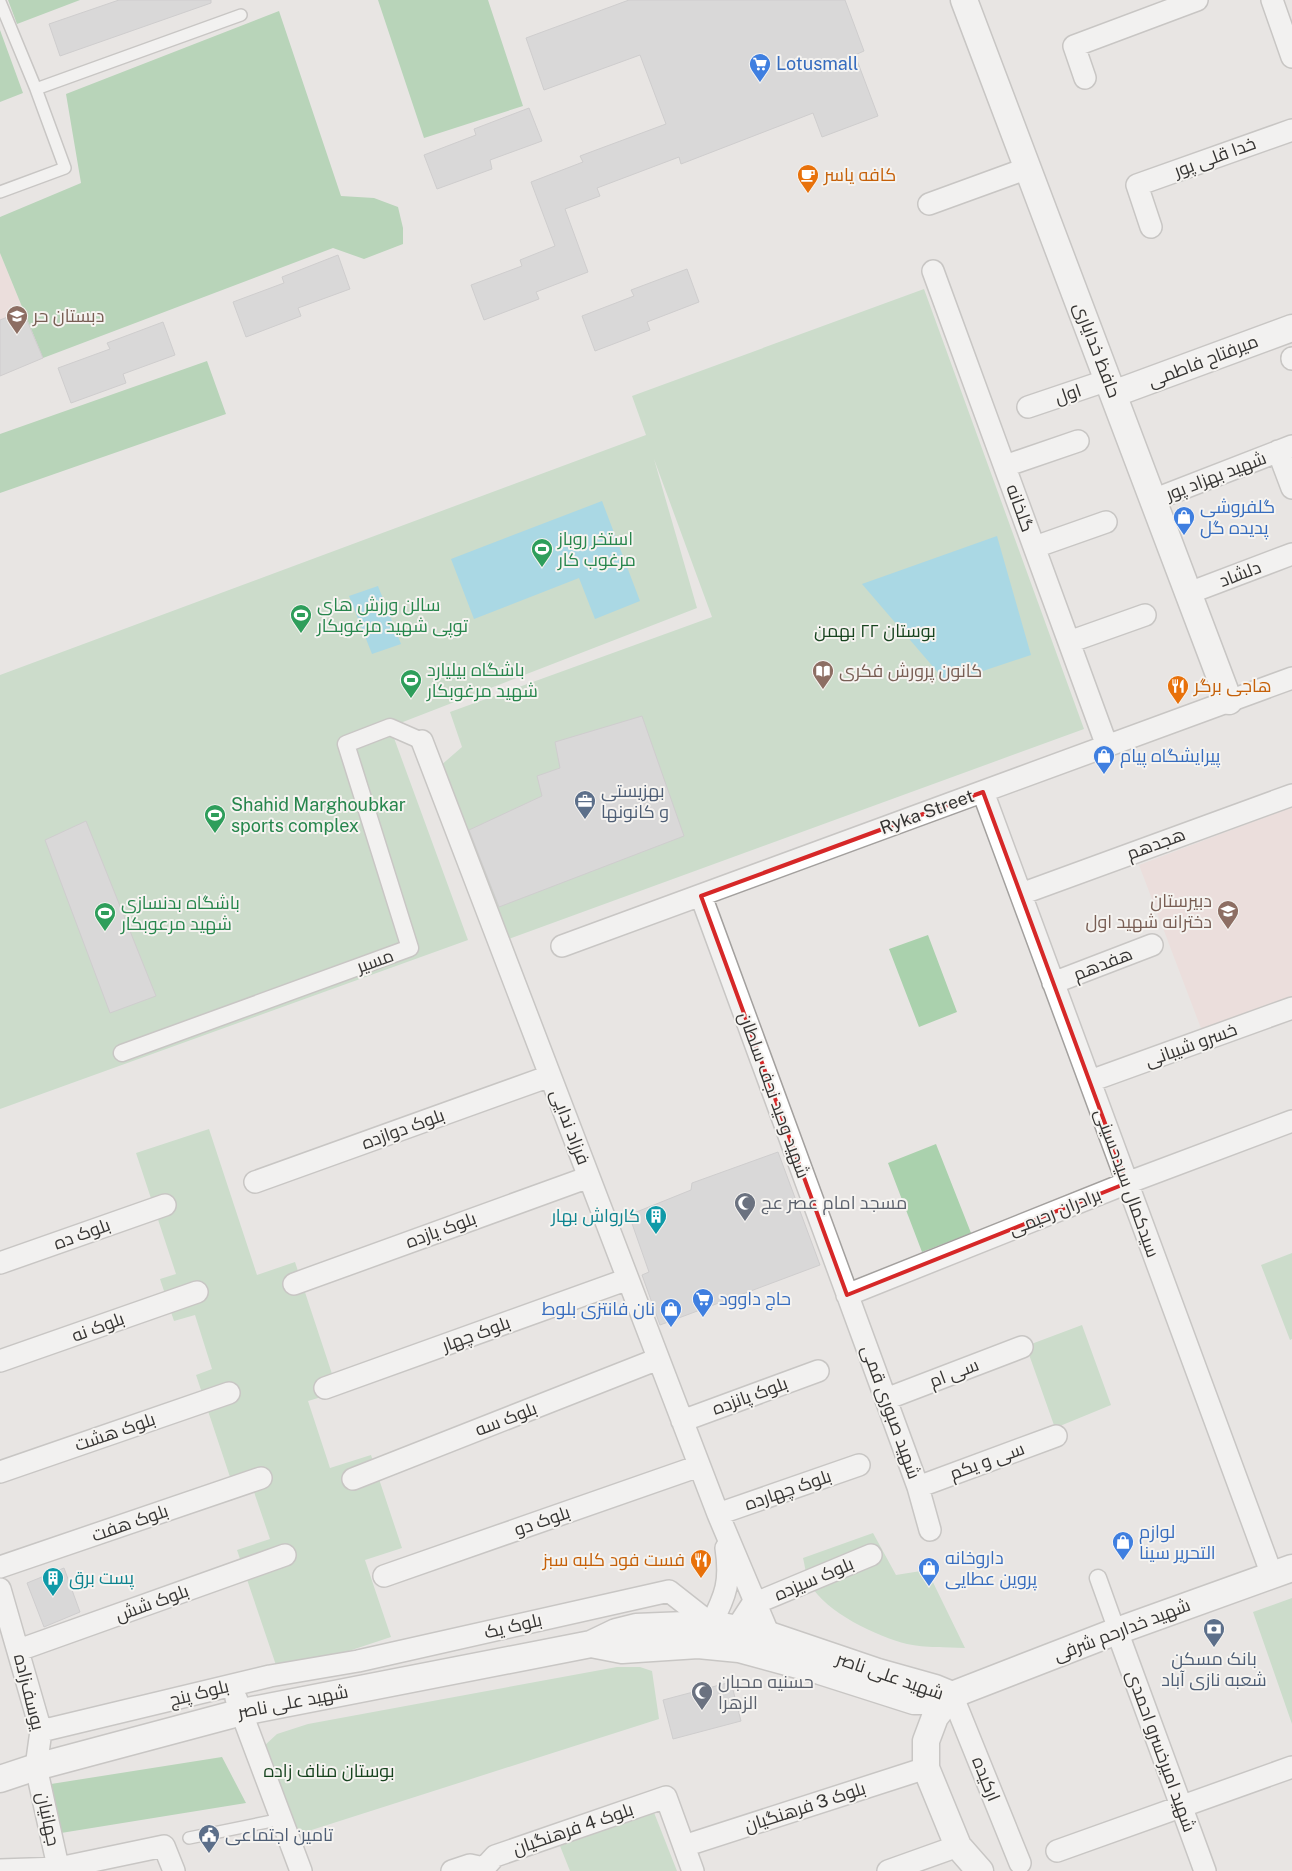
<svg xmlns="http://www.w3.org/2000/svg" width="1292" height="1871" viewBox="0 0 1292 1871" font-family="'Public Sans',Cairo,sans-serif">
  <style>
    .education { fill: #f0d5d2 }
    .green { fill: #aad1ad }
    .forest { fill: #7fbe85 }
    .water { fill: #60c7e5 }
    .building { fill: #c8c7ca; stroke: #b0afb2 }
    .lines { fill: none; stroke-linecap: round; stroke-linejoin: round }
    .service-casing { stroke: #a3a09e; stroke-width: 14 }
    .pedestrian-casing { stroke: #a3a09e; stroke-width: 19 }
    .minor-casing { stroke: #a3a09e; stroke-width: 24 }
    .tertiary-casing { stroke: #a3a09e; stroke-width: 29 }
    .service { stroke: #fff; stroke-width: 11 }
    .pedestrian { stroke: #fff; stroke-width: 16 }
    .minor { stroke: #fff; stroke-width: 21 }
    .tertiary { stroke: #fff; stroke-width: 26 }
    .marked { fill: none; stroke: #d62828; stroke-width: 4; stroke-linejoin: round }
    .labels { text-anchor: middle; stroke-width: 4; stroke-linejoin: round; paint-order: stroke }
    .shop-label { font-size: 18px; fill: #366cbe; stroke: #f5f3f0; text-anchor: start }
    .street-label { font-size: 18px; fill: #363534; stroke: #f5f3f0 }
    .food-label { font-size: 18px; fill: #c56008; stroke: #f5f3f0; text-anchor: start }
    .education-label { font-size: 18px; fill: #785e54; stroke: #f5f3f0; text-anchor: start }
    .leisure-label { font-size: 18px; fill: #27864d; stroke: #f5f3f0; text-anchor: start }
    .park-label { font-size: 18px; fill: #17441f; stroke: #f5f3f0 }
    .service-label { font-size: 18px; fill: #4e5e75; stroke: #f5f3f0; text-anchor: start }
    .worship-label { font-size: 18px; fill: #5b616d; stroke: #f5f3f0; text-anchor: start }
    .culture-label { font-size: 18px; fill: #0d838f; stroke: #f5f3f0; text-anchor: end }
  </style>
  <rect width="100%" height="100%" fill="#e8e5e3"/>
  <path class="education" d="M0 253 43 358 0 376Z
    M1292 807V996L1202 1031 1139 865Z"/>
  <path class="green" d="M924 289 1084 729 503 941 439 767 462 747 450 712 712 617 654 459 697 608 390 727 468 940 0 1109V675L646 435 632 396Z
    M928 935 957 1012 919 1027 889 949Z
    M209 1129 257 1275 295 1262 338 1392 308 1401 330 1468 371 1455 402 1548 365 1560 391 1637 279 1674 237 1550 270 1539 253 1489 236 1495 196 1375 212 1369 195 1315 174 1321 160 1279 176 1274 136 1153Z
    M936 1144 971 1233 922 1252 888 1163Z
    M1292 1253V1339L1290 1340 1261 1265Z
    M1082 1325 1111 1405 1055 1428 1026 1346Z
    M873 1533 896 1575 927 1570 965 1648C946 1647 926 1648 907 1644 878 1637 825 1612 810 1584 806 1576 805 1566 803 1558Z
    M1292 1598V1724L1253 1612Z
    M617 1667H640L652 1671 659 1719 299 1834 264 1746 277 1734 308 1724Z
    M653 1810 677 1871H570L560 1846Z"/>
  <path class="forest" d="M8 0H80L17 24Z
    M378 0H488L523 106 424 138Z
    M279 11 341 196 374 198 398 207 403 228V244L364 259 333 248 43 358 0 253V217L81 183 66 94Z
    M0 30 23 93 0 102Z
    M207 361 226 414 0 493V434Z
    M222 1757 246 1803 61 1833 51 1784Z"/>
  <path class="water" d="M602 501 640 601 595 619 579 578 474 619 451 559Z
    M997 536 1031 655 947 683 862 584Z
    M378 586 401 644 372 654 349 596Z"/>
  <path class="building" d="M119 0H211V3L60 56 49 24Z
    M629 0H845L864 51 855 55 878 116 822 137 813 113 681 164 679 157 597 188 600 196 565 209 588 272 536 292 539 299 484 320 471 285 522 266 520 260 555 246 531 182 583 162 580 156 666 124 640 55 544 90 526 38Z
    M529 108 542 141 490 160 492 169 437 189 424 155 476 135 474 129Z
    M338 255 350 289 298 308 301 316 246 337 233 302 284 283 282 277Z
    M687 269 699 302 647 322 650 330 595 351 582 316 634 296 631 290Z
    M23 311 43 358 0 376V320Z
    M163 322 175 355 123 374 126 383 71 403 58 368 110 349 107 343Z
    M642 716 684 836 499 907 469 830 542 796 537 776 560 768 555 742Z
    M86 821 156 996 110 1013 45 840Z
    M778 1152 820 1265 660 1325 642 1275 649 1272 629 1215 691 1190 692 1183Z
    M64 1568 80 1612 44 1627 27 1583Z
    M731 1682 741 1721 673 1739 663 1700Z"/>
  <g class="lines">
    <g class="service-casing">
      <path id="service" d="M0 2 36 89 65 168 0 192
        M36 89 241 15
        M189 1838 282 1819"/>
    </g>
    <g class="pedestrian-casing">
      <path id="pedestrian" d="M122 1053 410 948 346 744 390 727 422 741
        M1098 1578 1117 1631"/>
    </g>
    <g class="minor-casing">
      <path id="minor" d="M1272 0 1292 57
        M1085 78 1074 46 1197 0
        M929 204 1028 168
        M1151 227 1137 185 1292 130
        M933 271 1107 746
        M1292 358V359
        M1028 407 1108 380
        M1278 451 1292 488
        M1005 466 1078 441
        M1153 500 1292 446
        M1035 547 1106 522
        M1189 593 1292 554
        M1069 642 1145 615
        M422 741 718 1514 769 1635
        M983 792 1272 1575
        M1021 894 1292 795
        M701 896 918 1487 930 1530
        M562 946 1292 678
        M1053 983 1152 945
        M1090 1081 1292 1008
        M255 1182 550 1076
        M0 1263 165 1205
        M294 1284 589 1177
        M847 1295 1127 1183 1292 1121
        M0 1361 197 1292
        M325 1388 628 1279
        M886 1399 1022 1347
        M682 1421 818 1371
        M0 1472 229 1393
        M353 1479 658 1359
        M918 1487 1056 1436
        M718 1514 859 1465
        M0 1567 261 1478
        M384 1576 699 1466
        M0 1589 41 1731 36 1767 59 1871
        M756 1603 871 1555
        M1117 1631 1205 1871
        M19 1650 285 1555
        M952 1695 1020 1863
        M236 1698 301 1871
        M41 1731 270 1676 358 1661 669 1591 711 1624C726 1595 731 1581 726 1548
        M684 1846 926 1768
        M1057 1851 1292 1767
        M0 1870 59 1868 164 1846 174 1871
        M452 1871 470 1865 484 1868 495 1856 666 1797 693 1871
        M888 1871 958 1846"/>
    </g>
    <g class="tertiary-casing">
      <path id="tertiary" d="M964 0 1229 701
        M1113 394 1292 328
        M739 1645V1629L756 1603
        M0 1779 36 1767 242 1712 591 1644 616 1632 636 1627 711 1624 769 1635 878 1672 935 1688 952 1695 930 1701H914L820 1671 739 1649 698 1645 622 1650 591 1644
        M980 1871 958 1846 926 1768V1741L935 1717 952 1695 1117 1631 1292 1568"/>
    </g>
    <use href="#service" class="service"/>
    <use href="#pedestrian" class="pedestrian"/>
    <use href="#minor" class="minor"/>
    <use href="#tertiary" class="tertiary"/>
  </g>
  <path d="M0 0H1292V1871H0ZM983 792 1127 1183 847 1295 701 896Z" fill="#e8e5e3" fill-opacity=".55" fill-rule="evenodd"/>
  <path class="marked" d="M983 792 1127 1183 847 1295 701 896Z"/>
  <defs>
    <g id="supermarket-pin" transform="scale(1.125)"><path d="M0 17L-7.5 6A9.5 9.5 0 1 1 7.5 6Z" fill="#3f7fe0" stroke="#f5f3f0"/><path d="M-6-5.5h2.5l.6 2H6L4.5 2H-2.5L-4.4-4H-6ZM-1.5 3.2a1.3 1.3 0 1 0 .1 0ZM3 3.2a1.3 1.3 0 1 0 .1 0Z" fill="#fff"/></g>
    <g id="cafe-pin" transform="scale(1.125)"><path d="M0 17L-7.5 6A9.5 9.5 0 1 1 7.5 6Z" fill="#e8710a" stroke="#f5f3f0"/><path d="M-5.5-4.5H6V0H3Q3 3.5 0 3.5H-2.5Q-5.5 3.5-5.5 0ZM3-3.2v2h1.7v-2ZM-6 4.5H4V6H-6Z" fill="#fff"/></g>
    <g id="school-pin" transform="scale(1.125)"><path d="M0 17L-7.5 6A9.5 9.5 0 1 1 7.5 6Z" fill="#8d6e63" stroke="#f5f3f0"/><path d="M0-5L7-2L0 1L-7-2ZM-4 1L0 2.5L4 1V4Q0 6-4 4Z" fill="#fff"/></g>
    <g id="shop-pin" transform="scale(1.125)"><path d="M0 17L-7.5 6A9.5 9.5 0 1 1 7.5 6Z" fill="#3f7fe0" stroke="#f5f3f0"/><path d="M-5-2.5h2.3a2.7 3.5 0 0 1 5.4 0H5L5.5 6h-11ZM-1.5-2.5h3a1.5 2.3 0 0 0-3 0Z" fill="#fff"/></g>
    <g id="stadium-pin" transform="scale(1.125)"><path d="M0 17L-7.5 6A9.5 9.5 0 1 1 7.5 6Z" fill="#2e9e5b" stroke="#f5f3f0"/><path d="M0-5a6.5 5 0 1 0 0 10a6.5 5 0 1 0 0-10ZM-3.5-1.8h7v3.6h-7Z" fill="#fff"/></g>
    <g id="library-pin" transform="scale(1.125)"><path d="M0 17L-7.5 6A9.5 9.5 0 1 1 7.5 6Z" fill="#8d6e63" stroke="#f5f3f0"/><path d="M-6-4Q-3-5.5-.7-3.5V5Q-3 3-6 4ZM6-4Q3-5.5 .7-3.5V5Q3 3 6 4Z" fill="#fff"/></g>
    <g id="restaurant-pin" transform="scale(1.125)"><path d="M0 17L-7.5 6A9.5 9.5 0 1 1 7.5 6Z" fill="#e8710a" stroke="#f5f3f0"/><path d="M-5-6h1v4h1v-4h1v4h1v-4h1v5L-1.5 .5V6h-2V.5L-5-1ZM5-6V6H3V1.5H1.5Q1.5-4 5-6Z" fill="#fff"/></g>
    <g id="office-pin" transform="scale(1.125)"><path d="M0 17L-7.5 6A9.5 9.5 0 1 1 7.5 6Z" fill="#5c6f8a" stroke="#f5f3f0"/><path d="M-6-3h4V-5.5h4V-3h4V5H-6ZM-1-4.5V-3h2v-1.5ZM-6 0V1H6V0Z" fill="#fff"/></g>
    <g id="mosque-pin" transform="scale(1.125)"><path d="M0 17L-7.5 6A9.5 9.5 0 1 1 7.5 6Z" fill="#6b7280" stroke="#f5f3f0"/><path d="M3.5-4.9A6 6 0 1 0 3.5 4.9A5 5 0 1 1 3.5-4.9Z" fill="#fff"/></g>
    <g id="building-pin" transform="scale(1.125)"><path d="M0 17L-7.5 6A9.5 9.5 0 1 1 7.5 6Z" fill="#0f9aa8" stroke="#f5f3f0"/><path d="M-4-6H4V6H1V3H-1V6H-4ZM-2.5-4.3h1.7v1.8h-1.7ZM.8-4.3h1.7v1.8H.8ZM-2.5-1h1.7V.8h-1.7ZM.8-1h1.7V.8H.8Z" fill="#fff"/></g>
    <g id="bank-pin" transform="scale(1.125)"><path d="M0 17L-7.5 6A9.5 9.5 0 1 1 7.5 6Z" fill="#5c6f8a" stroke="#f5f3f0"/><path d="M-6-4H6V4H-6ZM0-2.3a2.3 2.3 0 1 0 0 4.6a2.3 2.3 0 1 0 0-4.6Z" fill="#fff"/></g>
    <g id="civic-pin" transform="scale(1.125)"><path d="M0 17L-7.5 6A9.5 9.5 0 1 1 7.5 6Z" fill="#5c6f8a" stroke="#f5f3f0"/><path d="M-.6-6.5H3V-4.5H.6V-3L4-1V1h2V6H-6V1h2V-1L-.6-3ZM-1.2 2.5V6h2.4V2.5Z" fill="#fff"/></g>
  </defs>
  <g fill-rule="evenodd">
    <use href="#supermarket-pin" x="760" y="64"/>
    <use href="#cafe-pin" x="808" y="175"/>
    <use href="#school-pin" x="17" y="316"/>
    <use href="#shop-pin" x="1184" y="517"/>
    <use href="#stadium-pin" x="542" y="549"/>
    <use href="#stadium-pin" x="301" y="615"/>
    <use href="#library-pin" x="823" y="671"/>
    <use href="#stadium-pin" x="411" y="680"/>
    <use href="#restaurant-pin" x="1178" y="686"/>
    <use href="#shop-pin" x="1104" y="756"/>
    <use href="#office-pin" x="585" y="801"/>
    <use href="#stadium-pin" x="215" y="815"/>
    <use href="#school-pin" x="1228" y="911"/>
    <use href="#stadium-pin" x="105" y="913"/>
    <use href="#mosque-pin" x="745" y="1203"/>
    <use href="#building-pin" x="656" y="1216"/>
    <use href="#supermarket-pin" x="703" y="1299"/>
    <use href="#shop-pin" x="671" y="1309"/>
    <use href="#shop-pin" x="1123" y="1542"/>
    <use href="#restaurant-pin" x="701" y="1560"/>
    <use href="#shop-pin" x="929" y="1568"/>
    <use href="#building-pin" x="53" y="1578"/>
    <use href="#bank-pin" x="1214" y="1629"/>
    <use href="#mosque-pin" x="702" y="1692"/>
    <use href="#civic-pin" x="209" y="1835"/>
  </g>
  <g class="labels">
    <g class="shop-label">
      <text x="776" y="70">Lotusmall</text>
      <text x="1200" y="513">گلفروشی<tspan x="1200" dy="21">پدیده گل</tspan></text>
      <text x="1120" y="762">پیرایشگاه پیام</text>
      <text x="719" y="1305">حاج داوود</text>
      <text x="655" y="1315" text-anchor="end">نان فانتزی بلوط</text>
      <text x="1139" y="1538">لوازم<tspan x="1139" dy="21">التحریر سینا</tspan></text>
      <text x="945" y="1564">داروخانه<tspan x="945" dy="21">پروین عطایی</tspan></text>
    </g>
    <g class="street-label">
      <text transform="translate(1215 157) rotate(-20)" y="6">خدا قلی پور</text>
      <text transform="translate(1097 350) rotate(69)" y="6">حافظ خدایاری</text>
      <text transform="translate(1203 361) rotate(-21)" y="6">میرفتاح فاطمی</text>
      <text transform="translate(1068 394) rotate(-19)" y="6">اول</text>
      <text transform="translate(1216 476) rotate(-21)" y="6">شهید بهزاد پور</text>
      <text transform="translate(1020 508) rotate(70)" y="6">گلخانه</text>
      <text transform="translate(1240 574) rotate(-21)" y="6">دلشاد</text>
      <text transform="translate(927 812) rotate(-20)" y="6">Ryka Street</text>
      <text transform="translate(1156 844) rotate(-20)" y="6">هجدهم</text>
      <text transform="translate(375 961) rotate(-20)" y="6">مسیر</text>
      <text transform="translate(1103 964) rotate(-21)" y="6">هفدهم</text>
      <text transform="translate(1191 1045) rotate(-20)" y="6">خسرو شیبانی</text>
      <text transform="translate(774 1095) rotate(70)" y="6">شهید وحید نجف سلطان</text>
      <text transform="translate(570 1127) rotate(69)" y="6">فرزاد ندایی</text>
      <text transform="translate(403 1129) rotate(-20)" y="6">بلوک دوازده</text>
      <text transform="translate(1127 1183) rotate(70)" y="6">سیدکمال سیدحسینی</text>
      <text transform="translate(1055 1212) rotate(-22)" y="6">برادران رحیمی</text>
      <text transform="translate(441 1230) rotate(-20)" y="6">بلوک یازده</text>
      <text transform="translate(82 1234) rotate(-20)" y="6">بلوک ده</text>
      <text transform="translate(98 1327) rotate(-20)" y="6">بلوک نه</text>
      <text transform="translate(476 1334) rotate(-20)" y="6">بلوک چهار</text>
      <text transform="translate(954 1373) rotate(-21)" y="6">سی ام</text>
      <text transform="translate(750 1396) rotate(-20)" y="6">بلوک پانزده</text>
      <text transform="translate(891 1412) rotate(70)" y="6">شهید صبوری قمی</text>
      <text transform="translate(506 1419) rotate(-21)" y="6">بلوک سه</text>
      <text transform="translate(115 1432) rotate(-19)" y="6">بلوک هشت</text>
      <text transform="translate(987 1461) rotate(-20)" y="6">سی و یکم</text>
      <text transform="translate(788 1490) rotate(-19)" y="6">بلوک چهارده</text>
      <text transform="translate(542 1521) rotate(-19)" y="6">بلوک دو</text>
      <text transform="translate(130 1523) rotate(-19)" y="6">بلوک هفت</text>
      <text transform="translate(814 1579) rotate(-23)" y="6">بلوک سیزده</text>
      <text transform="translate(152 1603) rotate(-20)" y="6">بلوک شش</text>
      <text transform="translate(513 1626) rotate(-13)" y="6">بلوک یک</text>
      <text transform="translate(1122 1630) rotate(-21)" y="6">شهید خدارحم شرفی</text>
      <text transform="translate(890 1676) rotate(19)" y="6">شهید علی ناصر</text>
      <text transform="translate(29 1692) rotate(76)" y="6">یوسف‌زاده</text>
      <text transform="translate(199 1693) rotate(-14)" y="6">بلوک پنج</text>
      <text transform="translate(293 1702) rotate(-11)" y="6">شهید علی ناصر</text>
      <text transform="translate(1161 1751) rotate(70)" y="6">شهید امیرخسرو احمدی</text>
      <text transform="translate(986 1779) rotate(68)" y="6">ارکیده</text>
      <text transform="translate(805 1807) rotate(-18)" y="6">بلوک 3 فرهنگیان</text>
      <text transform="translate(48 1819) rotate(78)" y="6">جهانیان</text>
      <text transform="translate(573 1829) rotate(-19)" y="6">بلوک 4 فرهنگیان</text>
    </g>
    <g class="food-label">
      <text x="824" y="181">کافه یاسر</text>
      <text x="1194" y="692">هاجی برگر</text>
      <text x="685" y="1566" text-anchor="end">فست فود کلبه سبز</text>
    </g>
    <g class="education-label">
      <text x="33" y="322">دبستان حر</text>
      <text x="839" y="677">کانون پرورش فکری</text>
      <text x="1212" y="907" text-anchor="end">دبيرستان<tspan x="1212" dy="21">دخترانه شهید اول</tspan></text>
    </g>
    <g class="leisure-label">
      <text x="558" y="545">استخر روباز<tspan x="558" dy="21">مرغوب کار</tspan></text>
      <text x="317" y="611">سالن ورزش های<tspan x="317" dy="21">توپی شهید مرغوبکار</tspan></text>
      <text x="427" y="676">باشگاه بیلیارد<tspan x="427" dy="21">شهید مرغوبکار</tspan></text>
      <text x="231" y="811">Shahid Marghoubkar<tspan x="231" dy="21">sports complex</tspan></text>
      <text x="121" y="909">باشگاه بدنسازی<tspan x="121" dy="21">شهید مرعوبکار</tspan></text>
    </g>
    <g class="park-label">
      <text x="875" y="637">بوستان ۲۲ بهمن</text>
      <text x="329" y="1777">بوستان مناف زاده</text>
    </g>
    <g class="service-label">
      <text x="601" y="797">بهزیستی<tspan x="601" dy="21">و کانونها</tspan></text>
      <text x="1214" y="1665" text-anchor="middle">بانک مسکن<tspan x="1214" dy="21">شعبه نازی آباد</tspan></text>
      <text x="225" y="1841">تامین اجتماعی</text>
    </g>
    <g class="worship-label">
      <text x="761" y="1209">مسجد امام عصر عج</text>
      <text x="718" y="1688">حسنیه محبان<tspan x="718" dy="21">الزهرا</tspan></text>
    </g>
    <g class="culture-label">
      <text x="640" y="1222">کارواش بهار</text>
      <text x="69" y="1584" text-anchor="start">پست برق</text>
    </g>
  </g>
</svg>
